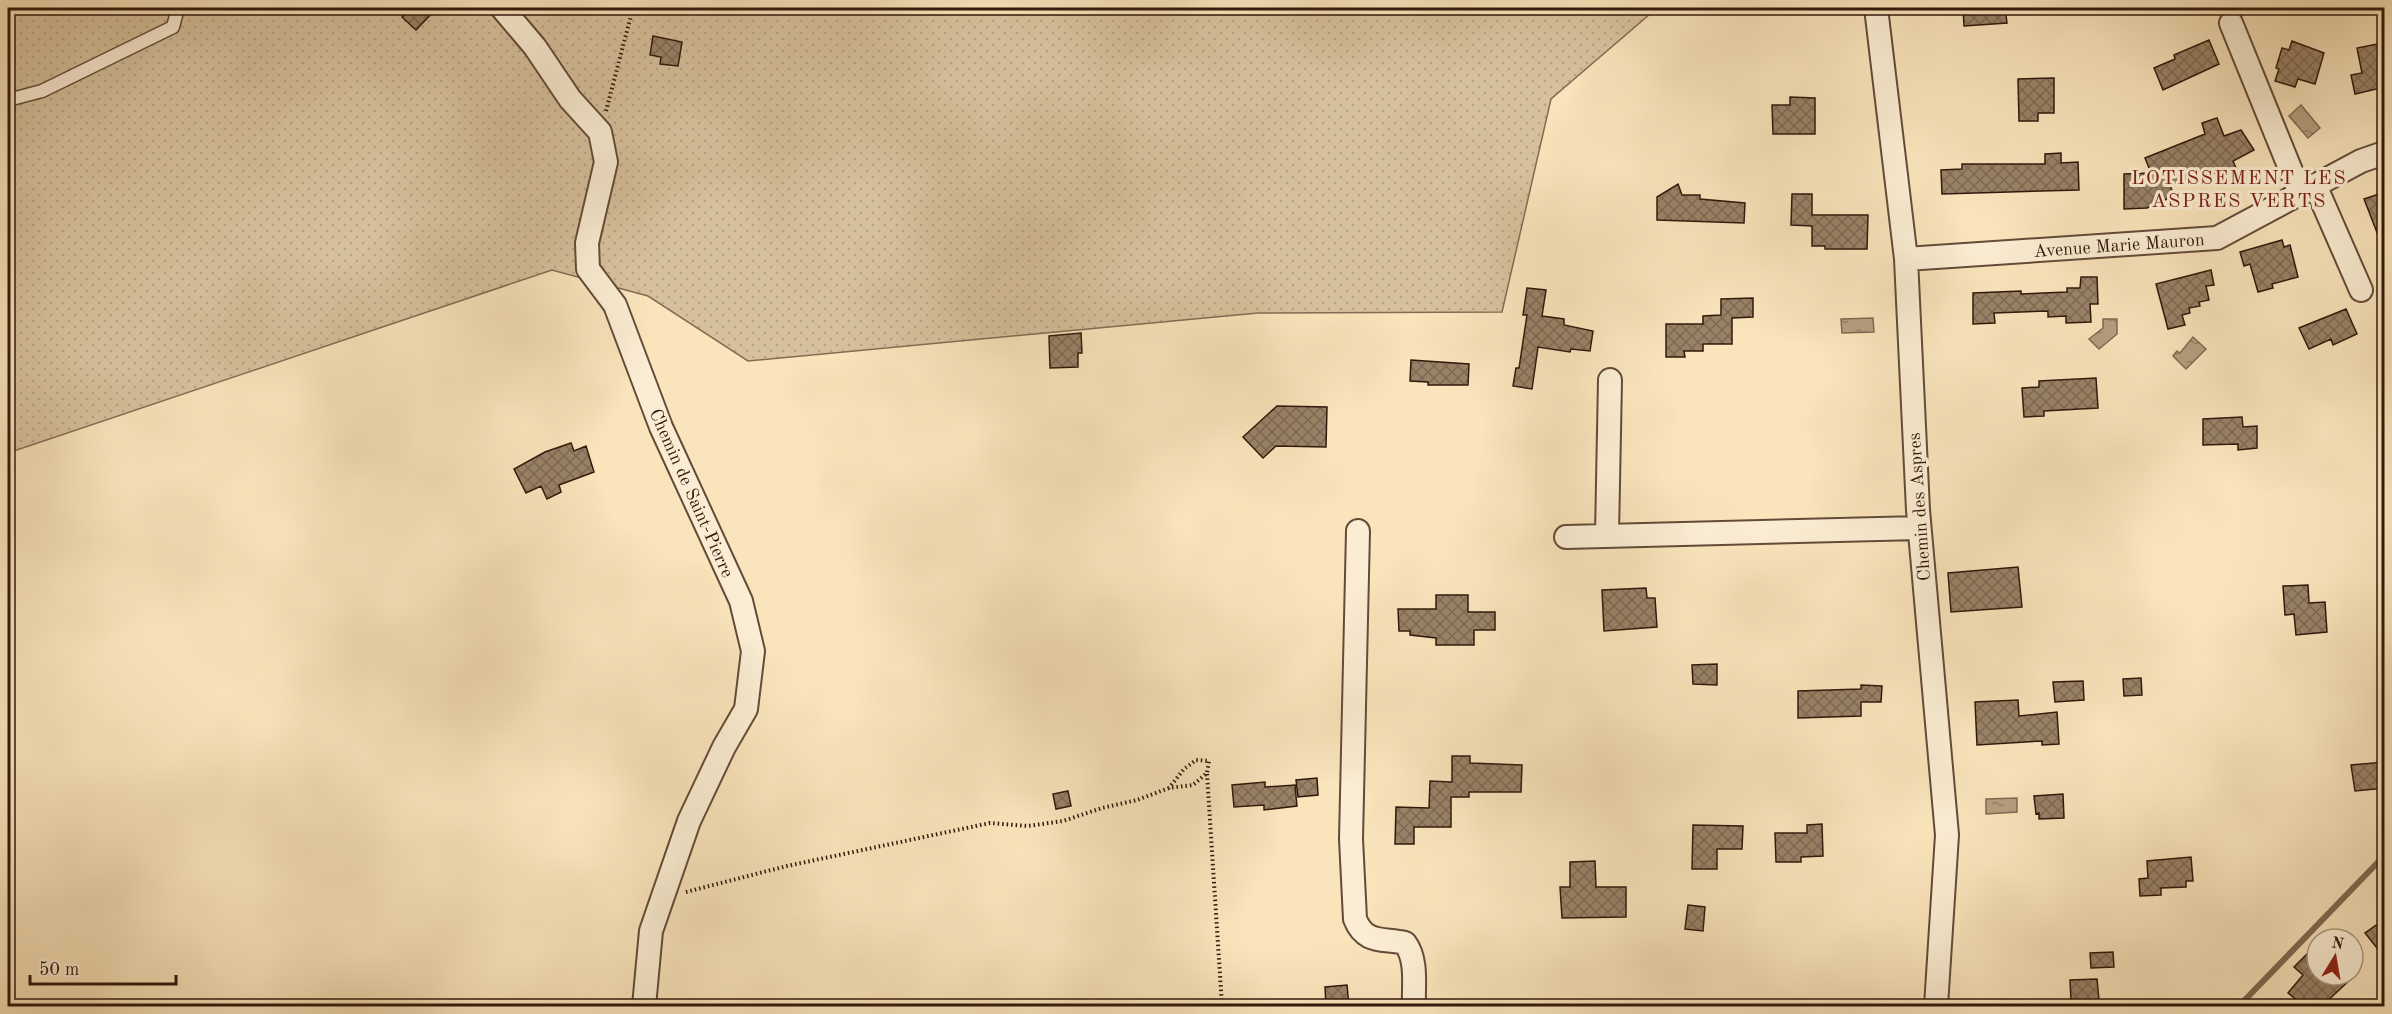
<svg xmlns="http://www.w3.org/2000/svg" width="2392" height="1014" viewBox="0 0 2392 1014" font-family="'Old Standard TT',serif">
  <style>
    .grass { fill: url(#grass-dots); stroke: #846c54; stroke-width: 1.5 }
    .water { fill: url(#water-ripples); stroke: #816952; stroke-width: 1.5 }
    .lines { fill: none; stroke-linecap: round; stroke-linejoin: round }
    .stream { stroke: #816952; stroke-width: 6 }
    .building { fill: url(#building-cross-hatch); stroke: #32180c; stroke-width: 1.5 }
    .lane-casing { stroke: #644b38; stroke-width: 15 }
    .street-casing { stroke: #644b38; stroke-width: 26 }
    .path { stroke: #32180c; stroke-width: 4; stroke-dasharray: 1.5 3; stroke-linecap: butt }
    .lane { stroke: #fbedd3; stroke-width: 12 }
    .street { stroke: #fbedd3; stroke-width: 22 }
    .labels { text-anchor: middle; stroke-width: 6; stroke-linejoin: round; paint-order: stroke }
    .street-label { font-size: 18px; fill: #32180c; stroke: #fbedd3 }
    .neighbourhood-label { font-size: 20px; letter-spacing: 1.5px; fill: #7a1f14; stroke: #fbedd3 }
  </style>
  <defs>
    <pattern id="grass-dots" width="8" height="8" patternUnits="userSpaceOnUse" patternTransform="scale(1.5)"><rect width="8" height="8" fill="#d7c19d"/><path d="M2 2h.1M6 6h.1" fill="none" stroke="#b9a586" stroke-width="1.8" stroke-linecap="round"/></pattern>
    <pattern id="water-ripples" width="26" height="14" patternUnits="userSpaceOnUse" patternTransform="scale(1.5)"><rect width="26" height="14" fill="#b59f80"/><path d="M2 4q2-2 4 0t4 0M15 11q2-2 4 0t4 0" fill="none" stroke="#948167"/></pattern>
    <pattern id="building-cross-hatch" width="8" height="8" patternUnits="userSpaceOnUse" patternTransform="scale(1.5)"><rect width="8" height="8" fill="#998267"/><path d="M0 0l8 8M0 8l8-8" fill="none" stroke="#7d6953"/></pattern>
  </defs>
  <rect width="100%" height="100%" fill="#f9e4bb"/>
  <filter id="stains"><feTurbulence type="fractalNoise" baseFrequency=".00333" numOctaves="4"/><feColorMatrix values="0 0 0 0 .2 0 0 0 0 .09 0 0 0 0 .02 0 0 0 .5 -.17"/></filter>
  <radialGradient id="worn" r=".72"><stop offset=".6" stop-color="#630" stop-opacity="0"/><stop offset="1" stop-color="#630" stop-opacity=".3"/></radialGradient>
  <path class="grass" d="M8 8H1657L1551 99 1502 312 1258 313 748 361 648 296 552 270 8 453Z"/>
  <path class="water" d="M2301 105 2320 128 2308 138 2289 116Z
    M1873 318 1874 332 1842 333 1841 319Z
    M2103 319H2117V334L2099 349 2089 339 2103 328Z
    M2193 337 2206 349 2186 369 2173 356 2177 351 2180 353Z
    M2017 798V812L1986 814V799Z"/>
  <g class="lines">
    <path class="stream" d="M2239 1006 2384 856"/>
  </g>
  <path class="building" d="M410 8H437L416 30 402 17Z
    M1963 8H2005L2007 23 1964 26Z
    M653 36 682 42 678 66 660 64 661 57 650 55Z
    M2209 40 2219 64 2163 90 2154 68 2175 59 2174 55Z
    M2292 41 2324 53 2315 84 2298 79 2295 87 2275 81 2279 69 2276 68 2282 48 2289 50Z
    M2378 44 2382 66 2385 65V87L2355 94 2351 75 2362 73 2357 48Z
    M2054 78V113H2038V121H2019L2018 79Z
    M1790 97 1815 98V134H1773L1772 105H1790Z
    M2217 118 2224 136 2241 130 2254 150 2233 161 2236 168 2220 175 2206 171 2170 185 2174 196 2147 208 2124 209V174L2151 173 2145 158 2205 134 2202 123Z
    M2061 153V163L2078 162 2079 190 1942 194 1941 170 1962 169V164H2045V154Z
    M1678 184 1682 195H1700V199L1745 203 1744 223 1657 220V197Z
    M2385 192V248H2383L2364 199Z
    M1792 194H1812V215H1868L1867 249H1825V246H1812V226L1791 225Z
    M2282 240 2284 247 2290 245 2298 277 2272 284 2273 288 2258 292 2250 264 2244 266 2240 252Z
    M2211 270 2214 285 2206 286 2209 300 2199 302 2200 306 2189 308 2190 313 2182 315 2185 325 2168 329 2156 284Z
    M2081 277H2097L2098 304H2090L2091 322 2066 323V316L2048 317V311L1994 313 1995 323 1973 324V293L2021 291V294L2067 292V288H2080Z
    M1527 288 1546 290 1542 316 1564 319V325L1593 331 1590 351 1571 349 1570 352 1538 347 1532 389 1513 386 1516 368H1519L1527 315H1523Z
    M1753 298V317L1732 318V344H1703V351H1684L1685 357H1666V324H1703V316L1721 315V299Z
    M2346 309 2357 334 2333 345 2331 339 2309 349 2299 328Z
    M1081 333 1082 353H1078V367L1050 368 1049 336Z
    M1411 360 1469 364 1468 385H1428V382L1410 381Z
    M2096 378 2098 408 2044 411V416L2024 417 2022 388 2039 387V381Z
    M1277 406 1327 407 1326 447 1276 446 1263 458 1243 437Z
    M2242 417 2243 427 2257 426V448L2238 450V444L2203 445V419Z
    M571 443 574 451 586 446 594 472 559 485 561 492 547 499 541 486 526 493 514 469 545 452Z
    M2018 567 2022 607 1951 612 1948 573Z
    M2308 585 2309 603 2325 602 2327 632 2296 635 2294 614 2285 615 2283 586Z
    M1646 588 1647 598H1655L1657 627 1604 631 1602 590Z
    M1436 595H1468V612H1495V630H1474V645H1436V638L1410 635V631H1399L1398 609H1436Z
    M1717 664V685L1693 684 1692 665Z
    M2141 678 2142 695 2124 696 2123 679Z
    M2083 681 2084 700 2055 702 2053 682Z
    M1861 685 1882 686 1881 702H1861V716L1798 718V691L1861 689Z
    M2018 700 2019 716 2057 712 2059 744 2042 745V741L1977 745 1975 702Z
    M1452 756H1470V763L1522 765 1521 792H1469V797H1451V827H1414V844H1395L1396 807 1429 808 1430 781 1452 782Z
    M2385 762V788L2355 791 2351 765Z
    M1317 778 1318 795 1298 797 1296 780Z
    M1265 782V787L1295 785 1297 806 1264 810V805L1234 807 1232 785Z
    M1068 791 1071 806 1056 809 1053 794Z
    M2063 794 2064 818 2039 819V813L2036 814 2034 796Z
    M1822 824 1823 856 1801 857V862H1776L1775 833H1807V825Z
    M1693 825 1743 826 1742 849H1717V869H1692Z
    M2191 857 2193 881H2186V887L2161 888V895L2140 896 2139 879 2148 878 2147 861Z
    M1595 861 1596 887H1626V917L1562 918 1560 887H1570V862Z
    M1688 905 1705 907 1703 931 1685 929Z
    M2385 919V958L2365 933Z
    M2317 944V975H2355L2322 1006H2304L2288 993 2303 975 2294 967Z
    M2113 952 2114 967 2091 968 2090 953Z
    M2097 979 2099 1000 2071 1001 2070 980Z
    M1347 985 1349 1006H1326L1325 987Z"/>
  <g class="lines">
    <g class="lane-casing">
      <path id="lane" d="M8 100 42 91 173 27 178 8"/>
    </g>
    <g class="street-casing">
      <path id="street" d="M502 8 535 47 570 99 600 132 606 162 587 243 588 269 615 305 661 427 741 601 753 651 746 709 724 747 689 821 651 931 644 1006
        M1876 8 1906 259 1918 510 1947 835 1936 1006
        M2231 23 2300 193
        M2315 185 2361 290
        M1906 259 2217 238 2361 161 2384 153
        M1358 531 1351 839 1355 919C1365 944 1382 938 1405 943 1418 960 1413 987 1414 1006
        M1607 535 1610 380
        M1566 537 1919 528"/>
    </g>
    <path class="path" d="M606 111 633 8
      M1207 774 1222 1006
      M686 892 787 866 990 823 1028 826 1063 821 1102 808 1137 800 1169 788 1193 785 1207 773 1209 761 1196 760 1184 769 1169 788"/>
    <use href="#lane" class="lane"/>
    <use href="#street" class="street"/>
  </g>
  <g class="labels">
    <g class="street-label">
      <text transform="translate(2119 245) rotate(-4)" y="6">Avenue Marie Mauron</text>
      <text transform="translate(692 493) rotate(66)" y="6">Chemin de Saint-Pierre</text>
      <text transform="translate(1919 507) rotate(-94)" y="6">Chemin des Aspres</text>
    </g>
    <g class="neighbourhood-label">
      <text x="2239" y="184">LOTISSEMENT LES<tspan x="2239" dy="23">ASPRES VERTS</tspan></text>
    </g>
  </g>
  <rect width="2392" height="1014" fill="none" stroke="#f9e4bb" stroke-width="30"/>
  <rect x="9" y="9" width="2374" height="996" fill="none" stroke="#32180c" stroke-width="3"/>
  <rect x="15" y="15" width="2362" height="984" fill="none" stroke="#32180c" stroke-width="1.5"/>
  <g transform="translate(2335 957) rotate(11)"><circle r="28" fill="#fbedd3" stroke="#ab9883" stroke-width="1.5"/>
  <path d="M0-4.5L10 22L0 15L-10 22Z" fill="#8f2418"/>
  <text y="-9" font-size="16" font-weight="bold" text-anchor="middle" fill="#32180c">N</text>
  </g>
  <path d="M30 975v9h146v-9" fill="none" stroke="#32180c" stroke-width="3"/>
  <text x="39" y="975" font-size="18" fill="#32180c" stroke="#fbedd3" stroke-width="4.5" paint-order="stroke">50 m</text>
  <rect width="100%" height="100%" filter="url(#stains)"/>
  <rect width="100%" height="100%" fill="url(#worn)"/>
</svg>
